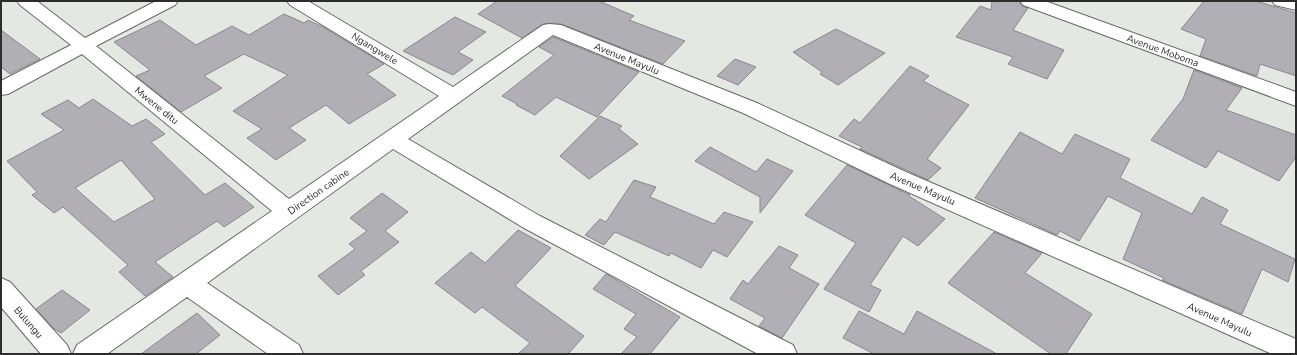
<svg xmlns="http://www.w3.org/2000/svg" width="1297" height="355" viewBox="0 0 1297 355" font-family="'Nunito Sans',sans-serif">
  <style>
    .building { fill: #b1afb5; stroke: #89878d; fill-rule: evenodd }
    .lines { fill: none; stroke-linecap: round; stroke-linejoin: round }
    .minor-casing { stroke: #666a64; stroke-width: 2 }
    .minor { fill: #fff; fill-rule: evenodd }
    .labels { text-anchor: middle; stroke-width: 3; stroke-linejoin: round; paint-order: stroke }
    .street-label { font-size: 10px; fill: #2d2e2c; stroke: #fff }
  </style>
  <rect width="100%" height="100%" fill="#e3e8e2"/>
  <path class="building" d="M497 1H599L634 16 629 20 685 41 663 64 561 24H543L522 38 478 14Z
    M992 1H1019L1022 6 1028 8 1013 30 1064 50 1047 79 1008 64 1013 57 956 37 980 6 991 10Z
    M1204 1H1256L1296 13V76L1260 64 1257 76 1200 56 1206 39 1181 29Z
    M284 14 304 23 308 20 323 27 384 64 367 74 396 95 349 124 326 105 289 128 306 140 276 160 247 138 262 129 233 111 288 75 244 54 204 76 222 88 181 112 136 76 150 70 114 42 160 20 196 45 232 26 249 35Z
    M455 17 486 32 458 52 473 60 453 75 403 51Z
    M836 29 885 53 838 85 820 74 822 72 793 52Z
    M1 30 40 59 10 74 1 67Z
    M553 37 639 72 597 117 556 97 535 115 516 105 517 104 502 96 554 55 539 47Z
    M735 59 756 67 738 85 717 76Z
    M910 66 929 76 923 81 969 105 927 159 941 168 928 180 860 149 862 147 839 136 854 119 860 123Z
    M1194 70 1242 88 1226 110 1296 135V157L1279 181 1218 151 1206 168 1151 140 1183 99Z
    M93 99 132 126 146 119 165 134 151 142 205 195 225 183 254 207 224 227 217 221 155 262 173 277 145 296 119 272 128 265 63 207 54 213 32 195 37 192 7 161 64 130 41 114 68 100 79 108ZM121 160 155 199 114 222 75 188Z
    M600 116 622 126 619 129 638 144 589 179 560 156Z
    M1020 132 1062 154 1075 134 1130 159 1120 178 1192 214 1202 197 1228 210 1220 224 1295 259 1288 282 1262 269 1242 314 1162 280 1164 278 1123 259 1142 213 1108 196 1079 241 1060 231 1057 235 975 198Z
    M710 147 756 172 767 159 793 171 760 213V197L695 161Z
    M847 165 910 195 909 196 945 219 918 246 903 236 870 285 881 290 869 312 824 289 856 243 805 215Z
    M634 180 656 187 650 197 714 224 724 212 753 222 727 257 713 250 701 268 671 253 669 256 615 232 604 245 585 235 600 219 606 222Z
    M382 193 408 212 385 231 399 242 361 271 365 275 338 295 318 276 355 249 349 244 367 231 350 218Z
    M518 230 551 248 515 286 584 336 568 354H518L530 343 482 307 475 313 435 283 471 252 485 263Z
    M994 232 1042 253 1025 273 1092 314 1066 354H1051L948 283Z
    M779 246 798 255 789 268 819 284 782 338 759 326 765 318 730 299 743 280 748 284Z
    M606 274 680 317 650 354H621L637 337 624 329 636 314 593 289Z
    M62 290 90 310 61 333 53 328 36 309Z
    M859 311 904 334 917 311 997 354H874L843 338Z
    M197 313 220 335 196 354H141Z"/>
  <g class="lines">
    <g class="minor-casing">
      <path id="minor" d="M17 1H37L85 38 156 1H178L175 5 96 46 289 199 439 96 290 5 287 1H308L453 87 543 25 549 24 561 25 757 103 906 172 1296 339V354H1272L890 184 743 113 553 35 408 139 540 216 793 345 797 354H758L524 228 393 149 207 283 299 345 303 354H268L187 297 107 354H73L77 345 272 211 82 54 8 94 1 95V81L71 45 20 5Z
        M1020 1H1045L1296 92V106L1023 5Z
        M1272 1H1296V10L1275 5Z
        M1 278 10 282 67 345 71 354H41L1 307Z"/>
    </g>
    <use href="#minor" class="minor"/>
  </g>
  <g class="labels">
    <g class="street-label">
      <text transform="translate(375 48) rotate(31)" y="4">Ngangwele</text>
      <text transform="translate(1163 50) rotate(20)" y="4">Avenue Moboma</text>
      <text transform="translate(627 58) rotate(22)" y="4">Avenue Mayulu</text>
      <text transform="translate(157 105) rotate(39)" y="4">Mwene ditu</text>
      <text transform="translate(923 188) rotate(23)" y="4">Avenue Mayulu</text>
      <text transform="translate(318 191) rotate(-35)" y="4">Direction cabine</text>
      <text transform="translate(1220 319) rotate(24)" y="4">Avenue Mayulu</text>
      <text transform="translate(29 322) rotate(49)" y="4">Bulungu</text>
    </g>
  </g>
  <rect width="1297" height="355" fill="none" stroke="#2d2e2c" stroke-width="4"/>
</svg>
